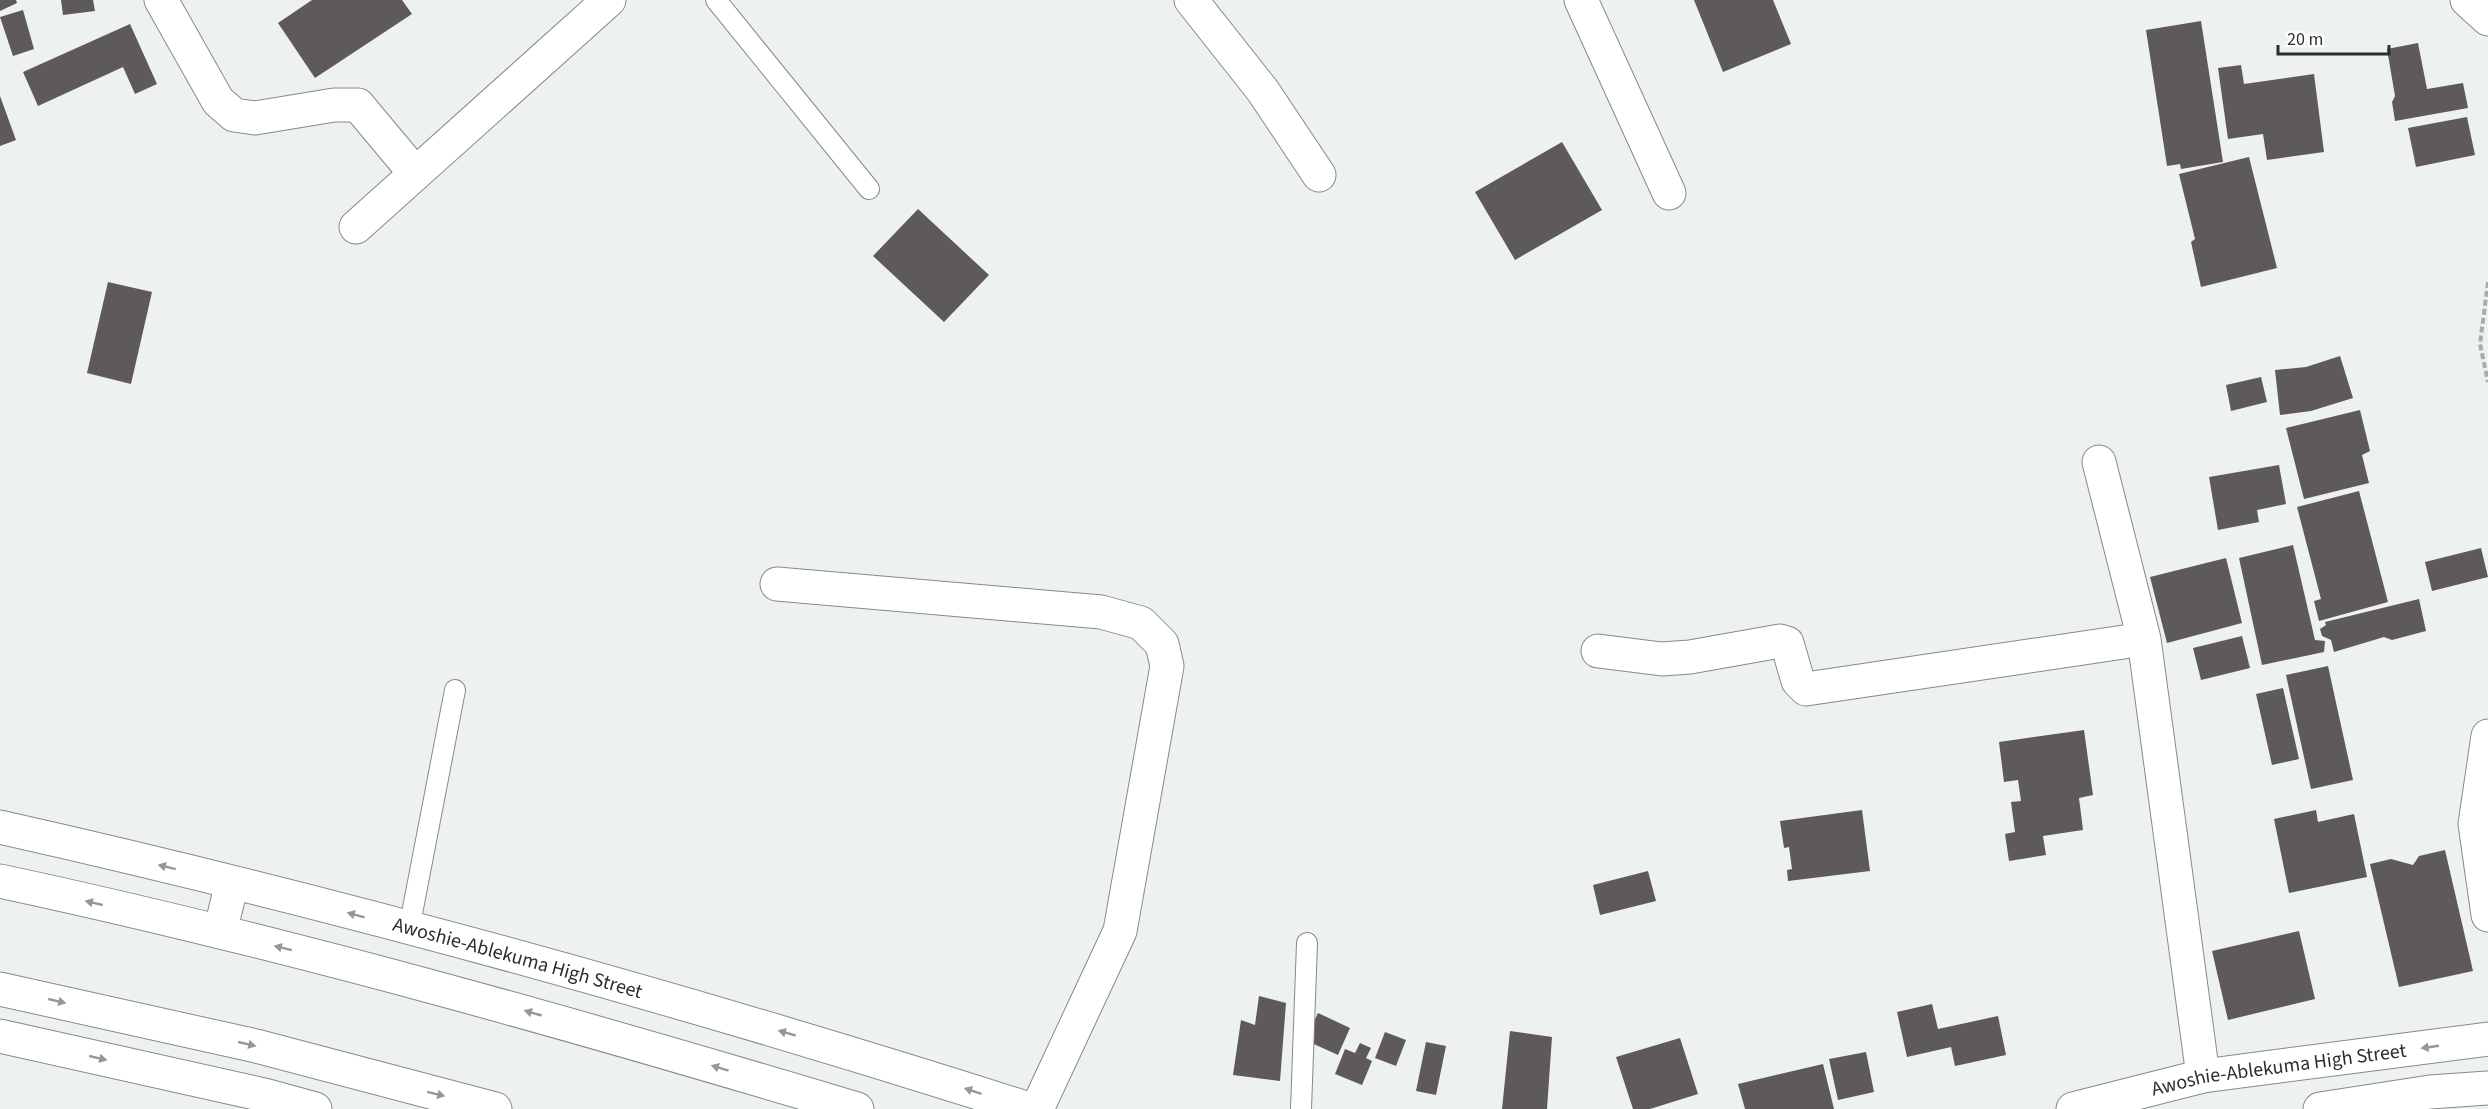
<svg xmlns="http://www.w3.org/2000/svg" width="2488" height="1109" viewBox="0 0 2488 1109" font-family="'Source Sans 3',sans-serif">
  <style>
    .building { fill: #5e595b }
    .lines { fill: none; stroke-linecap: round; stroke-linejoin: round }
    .service-casing { stroke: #868a87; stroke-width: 22 }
    .minor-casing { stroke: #868a87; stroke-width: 35 }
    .tertiary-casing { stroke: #868a87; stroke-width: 35 }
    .primary-casing { stroke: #868a87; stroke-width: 35 }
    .path { stroke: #a9acaa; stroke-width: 4; stroke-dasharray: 6 3; stroke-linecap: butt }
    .service { stroke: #fff; stroke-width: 20 }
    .minor { stroke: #fff; stroke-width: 33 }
    .tertiary { stroke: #fff; stroke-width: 33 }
    .primary { stroke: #fff; stroke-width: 33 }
    .oneway { fill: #969696 }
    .labels { text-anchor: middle; stroke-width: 6; stroke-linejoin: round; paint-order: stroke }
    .street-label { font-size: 20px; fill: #2c2e2c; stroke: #fdfffd }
  </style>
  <rect width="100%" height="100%" fill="#eef2ef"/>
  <path class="building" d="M0 0H16L17 3 0 11Z
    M61 0H93L95 11 63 15Z
    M312 0H402L412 14 315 78 278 23Z
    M1694 0H1773L1791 44 1723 72Z
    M23 10 34 49 13 56 0 17Z
    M2201 21 2223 162 2181 169 2180 164 2167 166 2146 30Z
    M130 24 157 84 135 94 123 67 38 106 23 72Z
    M2418 43 2427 89 2463 83 2468 108 2395 121 2392 102 2395 96 2387 49Z
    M2241 65 2244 84 2314 74 2324 152 2267 160 2263 134 2228 139 2218 68Z
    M0 96 16 140 0 146Z
    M2467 117 2475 155 2416 167 2408 128Z
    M1562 142 1602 210 1515 260 1475 192Z
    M2249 157 2277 268 2201 287 2191 242 2195 239 2179 174Z
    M918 209 989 275 944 322 873 256Z
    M108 282 152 292 131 384 87 373Z
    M2340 356 2353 398 2311 411 2280 415 2275 370 2306 367Z
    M2261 377 2267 402 2231 411 2226 385Z
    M2360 410 2370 451 2362 455 2369 483 2304 499 2286 428Z
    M2279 465 2286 504 2257 510 2259 522 2218 530 2209 477Z
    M2359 491 2388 602 2319 621 2314 601 2321 599 2297 507Z
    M2293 545 2315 640 2325 641 2324 652 2262 665 2239 558Z
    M2481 548 2488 577 2432 591 2425 562Z
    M2226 558 2242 623 2167 643 2150 577Z
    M2419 599 2426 631 2392 640 2384 637 2334 652 2331 640 2322 636 2320 629 2326 625 2325 622Z
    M2242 636 2250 668 2201 680 2193 648Z
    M2328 666 2353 780 2311 789 2286 675Z
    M2283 688 2299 759 2272 765 2256 694Z
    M2084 730 2093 795 2079 798 2083 830 2043 836 2046 855 2009 861 2005 834 2015 832 2011 802 2021 801 2018 780 2004 782 1999 742Z
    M1862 810 1870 871 1788 881 1787 870 1792 869 1789 847 1784 848 1780 821Z
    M2316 810 2318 822 2354 814 2367 877 2289 893 2274 819Z
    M2445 850 2473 971 2399 987 2370 864 2391 859 2413 865 2419 856Z
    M1648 871 1656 901 1600 915 1593 885Z
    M2299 931 2315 999 2228 1020 2212 951Z
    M1259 996 1286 1003 1280 1081 1233 1075 1241 1020 1255 1025Z
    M1932 1004 1938 1029 1998 1016 2006 1055 1955 1066 1951 1047 1907 1057 1897 1012Z
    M1318 1013 1350 1028 1338 1055 1305 1040Z
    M1510 1031 1552 1037 1547 1109H1502Z
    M1385 1032 1406 1040 1396 1066 1375 1058Z
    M1680 1038 1698 1094 1650 1109H1633L1616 1057Z
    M1426 1042 1446 1046 1436 1095 1416 1091Z
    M1360 1043 1371 1048 1366 1058 1372 1061 1362 1085 1335 1074 1345 1049 1355 1053Z
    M1866 1052 1874 1092 1838 1100 1829 1059Z
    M1823 1064 1834 1109H1745L1738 1084Z"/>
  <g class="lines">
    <g class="service-casing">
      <path id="service" d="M716 0 869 189
        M409 929 455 690
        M1301 1109 1307 943"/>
    </g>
    <g class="minor-casing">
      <path id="minor" d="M161 0 218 101 234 115 255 118 334 105H358L414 172
        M1191 0 1263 91 1319 175
        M1581 0 1669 193
        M2467 0 2488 19
        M356 227 609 0
        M2099 462 2144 639 2203 1076
        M777 584 1101 612 1141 623 1162 644 1167 666 1120 931 1037 1109
        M1598 651 1662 659 1690 657 1780 641 1787 643 1798 681 1806 689 2144 639
        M2488 736 2475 824 2488 915"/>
    </g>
    <g class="tertiary-casing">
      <g id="tertiary">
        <path id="s1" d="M0 827C347 905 690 1001 1029 1109"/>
        <path d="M0 1036 264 1095 315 1109"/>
        <path id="s2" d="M2073 1109 2203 1076 2488 1039"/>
      </g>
    </g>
    <g class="primary-casing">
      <path id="primary" d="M0 881C289 943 573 1024 857 1109
        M220 932 232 883
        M0 989 256 1046 495 1109
        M2320 1109 2430 1092 2488 1088"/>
    </g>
    <path class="path" d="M2488 282 2480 344 2488 382"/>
    <use href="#service" class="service"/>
    <use href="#minor" class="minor"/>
    <use href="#tertiary" class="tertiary"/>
    <use href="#primary" class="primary"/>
  </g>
  <defs><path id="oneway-solid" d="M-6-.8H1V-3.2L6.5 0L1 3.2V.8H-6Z" transform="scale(1.5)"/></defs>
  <g class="oneway">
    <use href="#oneway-solid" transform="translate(167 867) rotate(-166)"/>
    <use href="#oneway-solid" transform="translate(94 903) rotate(-167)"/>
    <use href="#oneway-solid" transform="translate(356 915) rotate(-165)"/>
    <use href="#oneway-solid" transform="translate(283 948) rotate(-166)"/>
    <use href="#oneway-solid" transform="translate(57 1001) rotate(13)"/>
    <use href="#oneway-solid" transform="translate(533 1013) rotate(-164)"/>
    <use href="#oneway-solid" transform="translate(787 1033) rotate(-164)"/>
    <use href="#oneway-solid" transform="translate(247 1044) rotate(13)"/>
    <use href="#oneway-solid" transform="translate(2430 1047) rotate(172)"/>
    <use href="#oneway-solid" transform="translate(98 1058) rotate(13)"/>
    <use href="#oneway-solid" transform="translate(720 1068) rotate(-163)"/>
    <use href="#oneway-solid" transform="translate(973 1091) rotate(-162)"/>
    <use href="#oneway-solid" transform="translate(436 1094) rotate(14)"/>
  </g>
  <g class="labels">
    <g class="street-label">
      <text dy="7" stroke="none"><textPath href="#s1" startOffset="534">Awoshie-Ablekuma High Street</textPath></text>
      <text dy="7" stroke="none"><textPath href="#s2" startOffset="210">Awoshie-Ablekuma High Street</textPath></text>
    </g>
  </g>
  <path d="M2278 45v9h111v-9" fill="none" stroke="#2c2e2c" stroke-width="3"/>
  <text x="2287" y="45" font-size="18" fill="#2c2e2c" stroke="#fdfffd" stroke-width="4.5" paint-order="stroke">20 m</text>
</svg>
